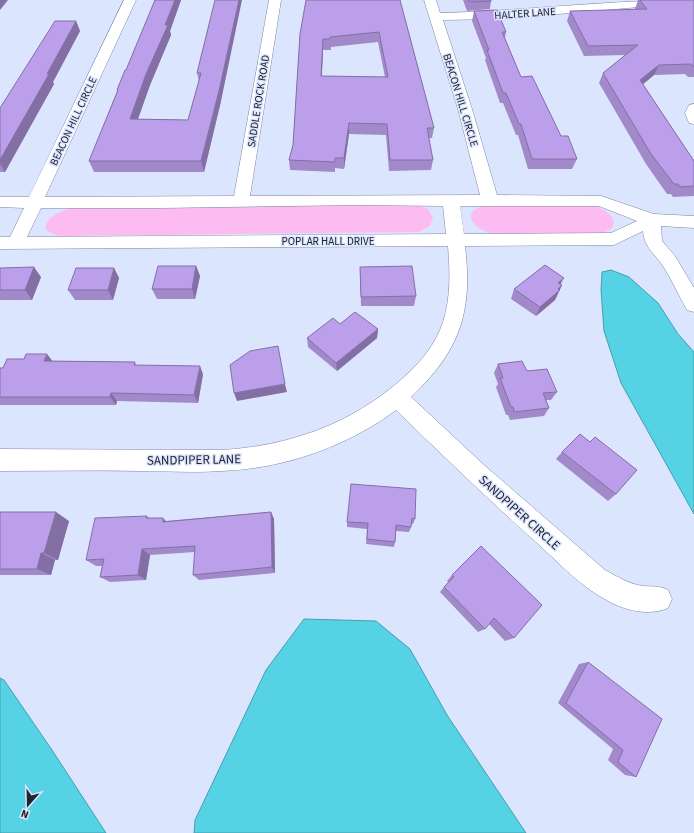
<svg xmlns="http://www.w3.org/2000/svg" width="694" height="833" viewBox="0 0 694 833" font-family="'Source Sans 3',sans-serif">
  <style>
    .green { fill: #fcbcf2 }
    .water { fill: #56d2e5; stroke: #469eae }
    .lines { fill: none; stroke-linecap: round; stroke-linejoin: round }
    .street-casing { stroke: #7c86a3; stroke-width: 1 }
    .street { fill: #fff; fill-rule: evenodd }
    .wall { fill: #a289ca; fill-rule: evenodd }
    .shaded-wall { fill: #846fa4 }
    .building { fill: #bc9feb; stroke: #846fa4; fill-rule: evenodd }
    .labels { text-anchor: middle; stroke-width: 3; stroke-linejoin: round; paint-order: stroke }
    .far-street-label { font-size: 11px; fill: #20242f; stroke: #dce5fe }
    .street-label { font-size: 13px; fill: #20242f; stroke: #dce5fe }
  </style>
  <rect width="100%" height="100%" fill="#dce5fe"/>
  <path class="green" d="M416 204 428 209 433 218 430 226 419 232 61 236C29 231 54 210 74 208Z
    M489 205H593C607 209 626 224 603 233L494 234C472 230 458 209 489 205Z"/>
  <path class="water" d="M611 270 629 277 658 303 678 334 694 352V514L621 383 604 331 601 290 602 272Z
    M304 619 376 621 410 649 447 715 526 833H194L195 820 266 670Z
    M0 678 4 680 52 750 106 833H0Z"/>
  <g class="lines">
    <g class="street-casing">
      <path id="street" d="M124 0H136L45 197 234 196 269 0H281L250 196 480 195 458 109 424 0H436L440 13C524 11 608 0 692 0L690 2 686 3 500 19 443 20 472 109 497 195 601 196 654 214 694 216V228L661 226 662 241 675 256 694 288V312L687 310C679 296 672 280 663 266 655 254 644 247 643 231L614 245 465 246C473 312 460 351 411 397L484 465 605 570C618 577 629 584 643 586 653 587 658 585 668 590L672 599 668 608C650 616 627 611 610 602 582 588 560 564 537 543 489 500 442 455 396 410 347 447 282 469 221 471 194 473 167 471 139 471 93 470 46 471 0 471V449L222 450C289 446 352 424 403 378 420 363 436 344 443 322 451 297 450 271 448 246L0 249V237H10L24 208 0 207V197H29ZM358 205 443 206 446 234 27 237 41 208H161ZM460 206H599L637 221 611 233 464 234Z
        M694 104V124L689 123 685 113 689 105Z"/>
    </g>
    <use href="#street" class="street"/>
  </g>
  <path class="wall" d="M155 0H181L170 31 171 35 150 85 138 119 188 120 199 81 197 73 215 0 221 101 204 172H94L89 161 117 92V90L126 70Z
    M400 0 434 128 432 138H429L433 160 431 170 389 171 386 135 349 134 344 169 335 168V172L290 170 289 160 293 145 300 34ZM378 42 385 77 322 76 323 50H331V47Z
    M463 0H491V1L490 9 467 11Z
    M628 0H694V77H688L685 74 654 75 643 84 694 161V196L673 197 671 194H667L646 164 599 83 603 73 625 55 584 56 567 21 570 11 635 10V9L638 0Z
    M474 11 506 32 505 38 521 77 561 136 577 159 572 169H528L518 135H516L503 103H500L485 60 486 58 472 21Z
    M76 21 80 31 53 82 54 84 5 172H0V108Z
    M196 266 200 276 195 299H157L152 289Z
    M360 267 416 296 414 306H361Z
    M0 268 41 277 32 300H0Z
    M114 268 119 278 113 300H75L68 290Z
    M561 285H562L555 300 536 316 511 299 514 289Z
    M340 324 378 329 377 338 337 371 308 347 307 338Z
    M53 361 135 362 136 365 203 374 198 403 117 401 116 405H0V368Z
    M498 364 527 371 557 392 551 400H546L549 408 544 416 510 420 508 415H506L496 387 498 384 494 373Z
    M562 452 616 494 608 501 556 459Z
    M0 512 69 521 58 560H55L51 575H0Z
    M271 512 274 519 275 573 199 580 193 575 195 552 150 555 146 580 110 582 100 577 102 566H96L86 560 147 516 149 518 166 521Z
    M415 519 413 524H411V527L409 532 396 531 395 542 394 547 366 544 367 529 347 527V522Z
    M452 575 514 638 505 641 489 624 485 629 478 632 440 592 448 582 447 581Z
    M588 662 636 777 625 775 608 760 613 749 558 703 579 664Z"/>
  <path class="shaded-wall" d="M0 0H8L0 10Z
    M175 0H181L170 31 171 35 150 85 134 130 130 119 146 74Z
    M239 0H242L221 101 204 172 201 161Z
    M76 21 80 31 53 82 54 84 5 172 0 164V160Z
    M323 39V50L321 86V76Z
    M659 65 654 75 636 90 640 80Z
    M349 123V134L344 169V158Z
    M196 266 200 276 195 299 192 289Z
    M34 267 41 277 32 300 25 290Z
    M114 268 119 278 113 300 108 290Z
    M564 278 559 287 558 283Z
    M562 285 555 300 536 316 540 307Z
    M378 329 377 338 337 371 336 363Z
    M47 354 54 363 44 361Z
    M200 366 203 374 198 403 194 395Z
    M285 384 287 392 237 401 234 393Z
    M111 393 117 401 116 405 110 397Z
    M56 512 69 521 58 560 44 553Z
    M271 512 274 519 275 573 272 567Z
    M163 518 170 525 163 522Z
    M142 549 150 555 146 580 138 575Z
    M41 553 55 560 51 575 37 569Z"/>
  <path class="building" d="M155 0H175L165 25H168L146 74 130 119 188 120 201 73H197L215 0H239L219 91 201 161H89L118 90H117L125 70H126Z
    M306 0H400L434 128H427L433 160H390L387 124 349 123 344 158H335V162L289 160 293 145 300 34ZM379 32 388 77 321 76 323 39H330V37Z
    M468 0H491V1L469 2Z
    M640 0H694V67L691 64 659 65 640 80 694 161V186L680 187 678 184H674L651 154 603 73 638 45 588 46 570 11 647 9Z
    M497 10 506 32H502L521 77 532 76 561 136H568L577 159H532L521 124H519L506 93H503L487 50H489L474 11Z
    M55 21H76L47 74H49L0 160V108Z
    M545 265 564 278 558 283 562 285 558 289 560 290 540 307 514 289Z
    M158 266H196L192 289H152Z
    M412 266 416 296 361 297 360 267Z
    M34 267 25 290H0V268Z
    M76 268H114L108 290H68Z
    M355 312 378 329 336 363 307 338 333 318 340 324Z
    M278 346 285 384 234 393 230 365 250 351Z
    M26 354H47L44 361 135 362 134 365 200 366 194 395 111 393 110 397H0V368H3L7 359H24Z
    M522 361 527 371 547 369 557 392 543 393 549 408 514 412 513 407H511L500 378H503L498 364Z
    M580 434 590 442 595 437 637 470 616 494 562 452Z
    M351 484 416 489 415 519 412 518 411 527 396 525 395 542 367 539 368 523 347 522Z
    M0 512H56L44 553H41L37 569H0Z
    M271 512 272 567 193 575 195 546 142 549 138 575 100 577 104 559 86 560 95 518 147 516 146 518H163V522Z
    M481 546 542 605 514 638 494 618 485 629 444 587 454 577 452 575Z
    M588 662 662 719 636 777 618 762 623 750 566 703Z"/>
  <g class="labels">
    <g class="far-street-label">
      <text transform="translate(525 13) rotate(-4)" y="4">HALTER LANE</text>
      <text transform="translate(461 100) rotate(73)" y="4">BEACON HILL CIRCLE</text>
      <text transform="translate(258 101) rotate(-81)" y="4">SADDLE ROCK ROAD</text>
      <text transform="translate(73 121) rotate(-65)" y="4">BEACON HILL CIRCLE</text>
      <text x="328" y="245">POPLAR HALL DRIVE</text>
    </g>
    <g class="street-label">
      <text transform="translate(194 459) rotate(-1)" y="5">SANDPIPER LANE</text>
      <text transform="translate(520 512) rotate(42)" y="5">SANDPIPER CIRCLE</text>
    </g>
  </g>
  <g transform="translate(28 805) rotate(200)" stroke="#dce5fe" stroke-width="3" paint-order="stroke">
  <path d="M0-3L7 15L0 10L-7 15Z" fill="#20242f"/>
  <text y="-6" font-size="11" font-weight="bold" text-anchor="middle" fill="#20242f">N</text>
  </g>
</svg>
